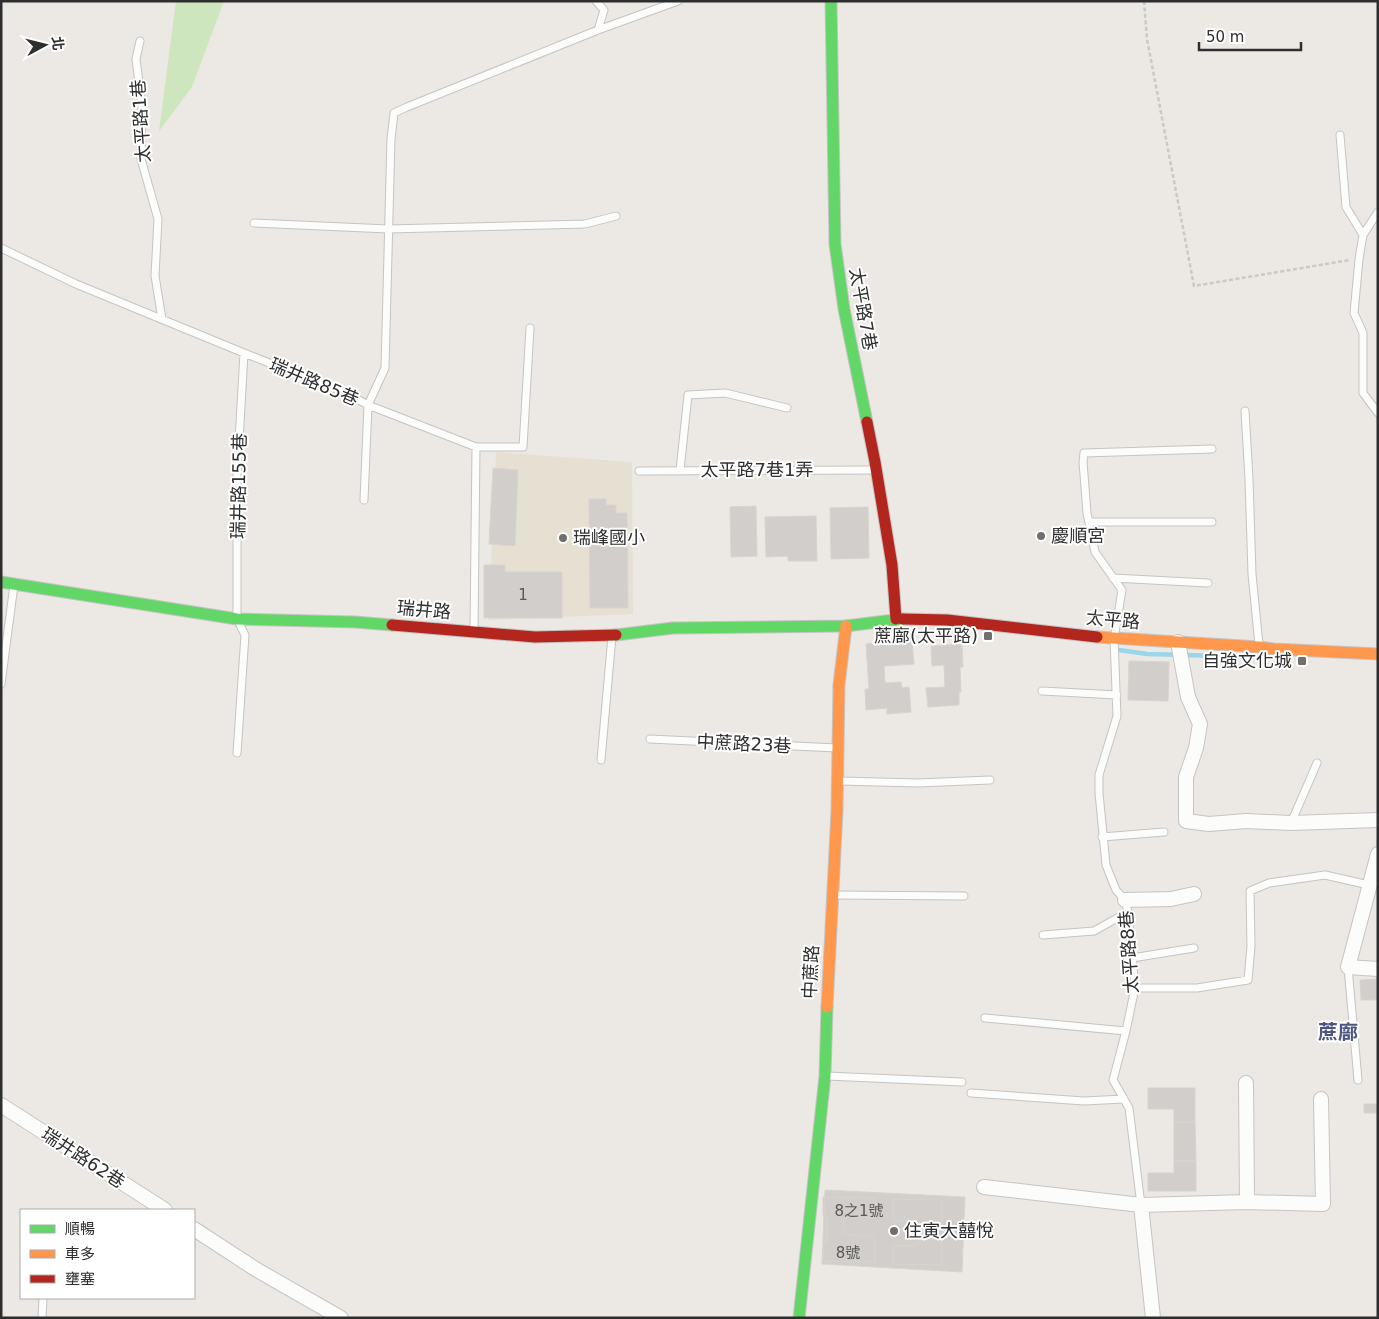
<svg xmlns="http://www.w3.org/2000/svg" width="1379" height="1319" viewBox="0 0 1379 1319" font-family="'DejaVu Sans','Noto Sans TC',sans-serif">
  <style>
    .education { fill: #e6e0d3 }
    .green { fill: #cee6be }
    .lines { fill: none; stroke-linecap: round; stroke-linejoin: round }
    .stream { stroke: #99d6ec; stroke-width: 4.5 }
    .building { fill: #d1cecb; stroke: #d7d4d0 }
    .lane-casing { stroke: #c5c4c5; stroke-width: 9 }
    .street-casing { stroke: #c5c4c5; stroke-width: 16 }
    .fast-casing { stroke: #c5c4c5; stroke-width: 13 }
    .slow-casing { stroke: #c5c4c5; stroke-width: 13 }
    .jam-casing { stroke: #c5c4c5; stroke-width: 13 }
    .path { stroke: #c9c9c8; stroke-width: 2.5; stroke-dasharray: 4 2.5; stroke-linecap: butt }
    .lane { stroke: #fcfcfb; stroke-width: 7 }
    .street { stroke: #fcfcfb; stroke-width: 14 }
    .fast { stroke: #63d668; stroke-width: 11 }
    .slow { stroke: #ff974d; stroke-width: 11 }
    .jam { stroke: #b3261e; stroke-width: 11 }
    .poi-dot { fill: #706f6e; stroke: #fff; stroke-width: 2 }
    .labels { text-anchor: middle; stroke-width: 4; stroke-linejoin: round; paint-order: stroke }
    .number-label { font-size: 15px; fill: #585857 }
    .street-label { font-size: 18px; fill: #2e2e2e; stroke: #fff }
    .poi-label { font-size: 18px; fill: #2e2e2e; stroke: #fff; text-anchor: start }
    .quarter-label { font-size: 20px; font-weight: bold; fill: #4d5680; stroke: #fff }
  </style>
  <rect width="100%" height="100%" fill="#ece8e4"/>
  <path class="education" d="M496 452 632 462 633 614 489 620Z"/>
  <path class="green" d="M176 1H224L192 87 159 131Z"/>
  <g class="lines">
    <path class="stream" d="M1112 649 1147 654 1261 657"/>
  </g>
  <path class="building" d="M493 468 518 470 515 546 489 544Z
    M589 499H606V505H616V513H627L628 608H590Z
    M756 506 757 556 731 557 730 507Z
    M868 507 869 558 831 559 830 508Z
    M816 516 817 561H788V556L766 557 765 517Z
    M484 565H505V572H562V618H484Z
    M912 640 914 664 884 666 885 683 901 682 902 688 909 687 911 712 887 714V708L866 710 865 689H869L866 644Z
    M962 644 963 667H960L961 692H959V705L928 707 926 688 945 687 944 665 932 666 931 646Z
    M1129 661 1169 662 1168 701 1128 700Z
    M1378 979V1000H1361L1360 980Z
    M1148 1088H1195V1122H1174V1109H1148Z
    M1364 1104H1378V1113H1364Z
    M1174 1122H1195L1196 1161H1174Z
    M1174 1161H1196V1191H1148V1173H1174Z
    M825 1190 965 1197 962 1272 822 1264Z
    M823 1197 876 1198V1218L844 1217V1235L875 1236V1262L823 1261 824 1241H827V1216H823Z
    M893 1199 942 1200V1265L893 1264V1246H914V1243H920V1227H914V1221H893Z"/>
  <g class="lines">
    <g class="lane-casing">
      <path id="lane" d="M598 30 678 1
        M140 41 136 59 142 105 141 159 158 219 155 276 162 319
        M1340 135 1346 207 1363 235 1359 259 1354 313 1363 333V393L1378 413
        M254 223 388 229 585 224 616 216
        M1363 235 1378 212
        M1 248 76 284 244 353 348 394 368 405 476 447H523L530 328
        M1245 411 1249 479 1252 574 1259 645
        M680 470 688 395 725 393 787 408
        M639 471 873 470
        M364 500 368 405 385 368 391 139 394 113 407 107 598 30 604 10 596 1
        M1089 522H1212
        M1113 578 1208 583
        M474 631 476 447
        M1 684 14 585
        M1042 691 1117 695
        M650 739 837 748
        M237 753 245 635 237 619V476L244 353
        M601 760 612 636
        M840 781 918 783 990 780
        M1291 823 1317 763
        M1102 837 1164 832
        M835 895 964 896
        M1043 935 1094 931 1128 912
        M1132 958 1194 948
        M1348 967 1358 1080
        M1135 988H1197L1248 980 1251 946 1250 891 1269 883 1325 875 1369 885
        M985 1018 1126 1031
        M827 1076 962 1082
        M971 1093 1084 1101 1124 1099
        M1141 1205 1129 1108 1113 1080 1126 1031 1135 988 1128 912 1125 900 1116 890 1106 865 1099 793V775L1117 716 1114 639 1122 590 1095 552 1087 513 1083 462 1084 453 1212 449
        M42 1318 43 1298"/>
    </g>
    <g class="street-casing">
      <path id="street" d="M1178 642 1188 697 1200 724 1196 748 1186 777V821L1209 824 1246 821 1291 823 1378 820
        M1378 854 1348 967 1378 969
        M1125 900 1171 899 1194 894
        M1246 1083 1247 1202
        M1 1105 165 1210
        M984 1187 1141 1205 1247 1202 1323 1204 1321 1099
        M1141 1205 1153 1318
        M194 1229 257 1270 341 1318"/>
    </g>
    <g class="fast-casing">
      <path id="fast" d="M831 1 835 244 844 309 867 422
        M1 582 237 619 355 622 392 625
        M616 635 673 628 846 626 902 619
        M799 1318 825 1076 827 1007"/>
    </g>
    <g class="slow-casing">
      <path id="slow" d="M1097 637 1259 647 1274 649 1378 654
        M827 1007 837 811 839 685 846 626"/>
    </g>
    <g class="jam-casing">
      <path id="jam" d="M867 422 875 462 892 565 896 619
        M902 619 947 620 1097 637
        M392 625 535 637 616 635"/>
    </g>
    <path class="path" d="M1144 1 1147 39 1194 286 1350 260"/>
    <use href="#lane" class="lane"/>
    <use href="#street" class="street"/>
    <use href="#fast" class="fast"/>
    <use href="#slow" class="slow"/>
    <use href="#jam" class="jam"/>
  </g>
  <g class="poi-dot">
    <circle cx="1041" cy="536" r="5"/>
    <circle cx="563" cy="538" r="5"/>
    <rect x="983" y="631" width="10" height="10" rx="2.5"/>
    <rect x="1297" y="656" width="10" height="10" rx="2.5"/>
    <circle cx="894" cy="1231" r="5"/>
  </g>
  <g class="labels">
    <g class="number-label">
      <text x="523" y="600">1</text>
      <text x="859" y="1216">8之1號</text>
      <text x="848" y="1258">8號</text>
    </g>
    <g class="street-label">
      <text transform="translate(141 121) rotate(-94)" y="6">太平路1巷</text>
      <text transform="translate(863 309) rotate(80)" y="6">太平路7巷</text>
      <text transform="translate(314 382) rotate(23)" y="6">瑞井路85巷</text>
      <text x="757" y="476">太平路7巷1弄</text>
      <text transform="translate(239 486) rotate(-89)" y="6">瑞井路155巷</text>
      <text transform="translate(424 610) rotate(5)" y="6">瑞井路</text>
      <text transform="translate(1113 620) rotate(5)" y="6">太平路</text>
      <text transform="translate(744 744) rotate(3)" y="6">中蔗路23巷</text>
      <text transform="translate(1129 952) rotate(-94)" y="6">太平路8巷</text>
      <text transform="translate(811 972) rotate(-87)" y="6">中蔗路</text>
      <text transform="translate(83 1158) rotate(33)" y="6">瑞井路62巷</text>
    </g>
    <g class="poi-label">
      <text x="1051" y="542">慶順宮</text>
      <text x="573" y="544">瑞峰國小</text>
      <text x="978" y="642" text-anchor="end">蔗廍(太平路)</text>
      <text x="1292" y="667" text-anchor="end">自強文化城</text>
      <text x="904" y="1237">住寅大囍悅</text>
    </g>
    <g class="quarter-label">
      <text x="1338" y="1039">蔗廍</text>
    </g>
  </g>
  <rect width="1379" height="1319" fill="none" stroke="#2e2e2e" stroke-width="5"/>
  <rect x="20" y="1209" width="175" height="90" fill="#ffffff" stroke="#ababab"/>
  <rect x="30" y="1225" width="25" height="8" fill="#63d668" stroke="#ababab"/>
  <text x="65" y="1234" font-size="15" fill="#2e2e2e">順暢</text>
  <rect x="30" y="1250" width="25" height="8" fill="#ff974d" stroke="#ababab"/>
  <text x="65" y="1259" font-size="15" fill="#2e2e2e">車多</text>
  <rect x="30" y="1275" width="25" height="8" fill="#b3261e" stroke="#ababab"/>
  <text x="65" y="1284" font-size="15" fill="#2e2e2e">壅塞</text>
  <g transform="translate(45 45) rotate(83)" stroke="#ffffff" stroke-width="4" paint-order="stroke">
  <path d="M0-4L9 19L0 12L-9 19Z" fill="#2e2e2e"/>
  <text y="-8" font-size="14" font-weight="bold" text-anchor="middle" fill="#2e2e2e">北</text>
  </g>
  <path d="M1199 42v8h102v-8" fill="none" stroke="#2e2e2e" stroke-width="2.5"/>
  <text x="1206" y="42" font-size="15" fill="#2e2e2e" stroke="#ffffff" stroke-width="4" paint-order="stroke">50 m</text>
</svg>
